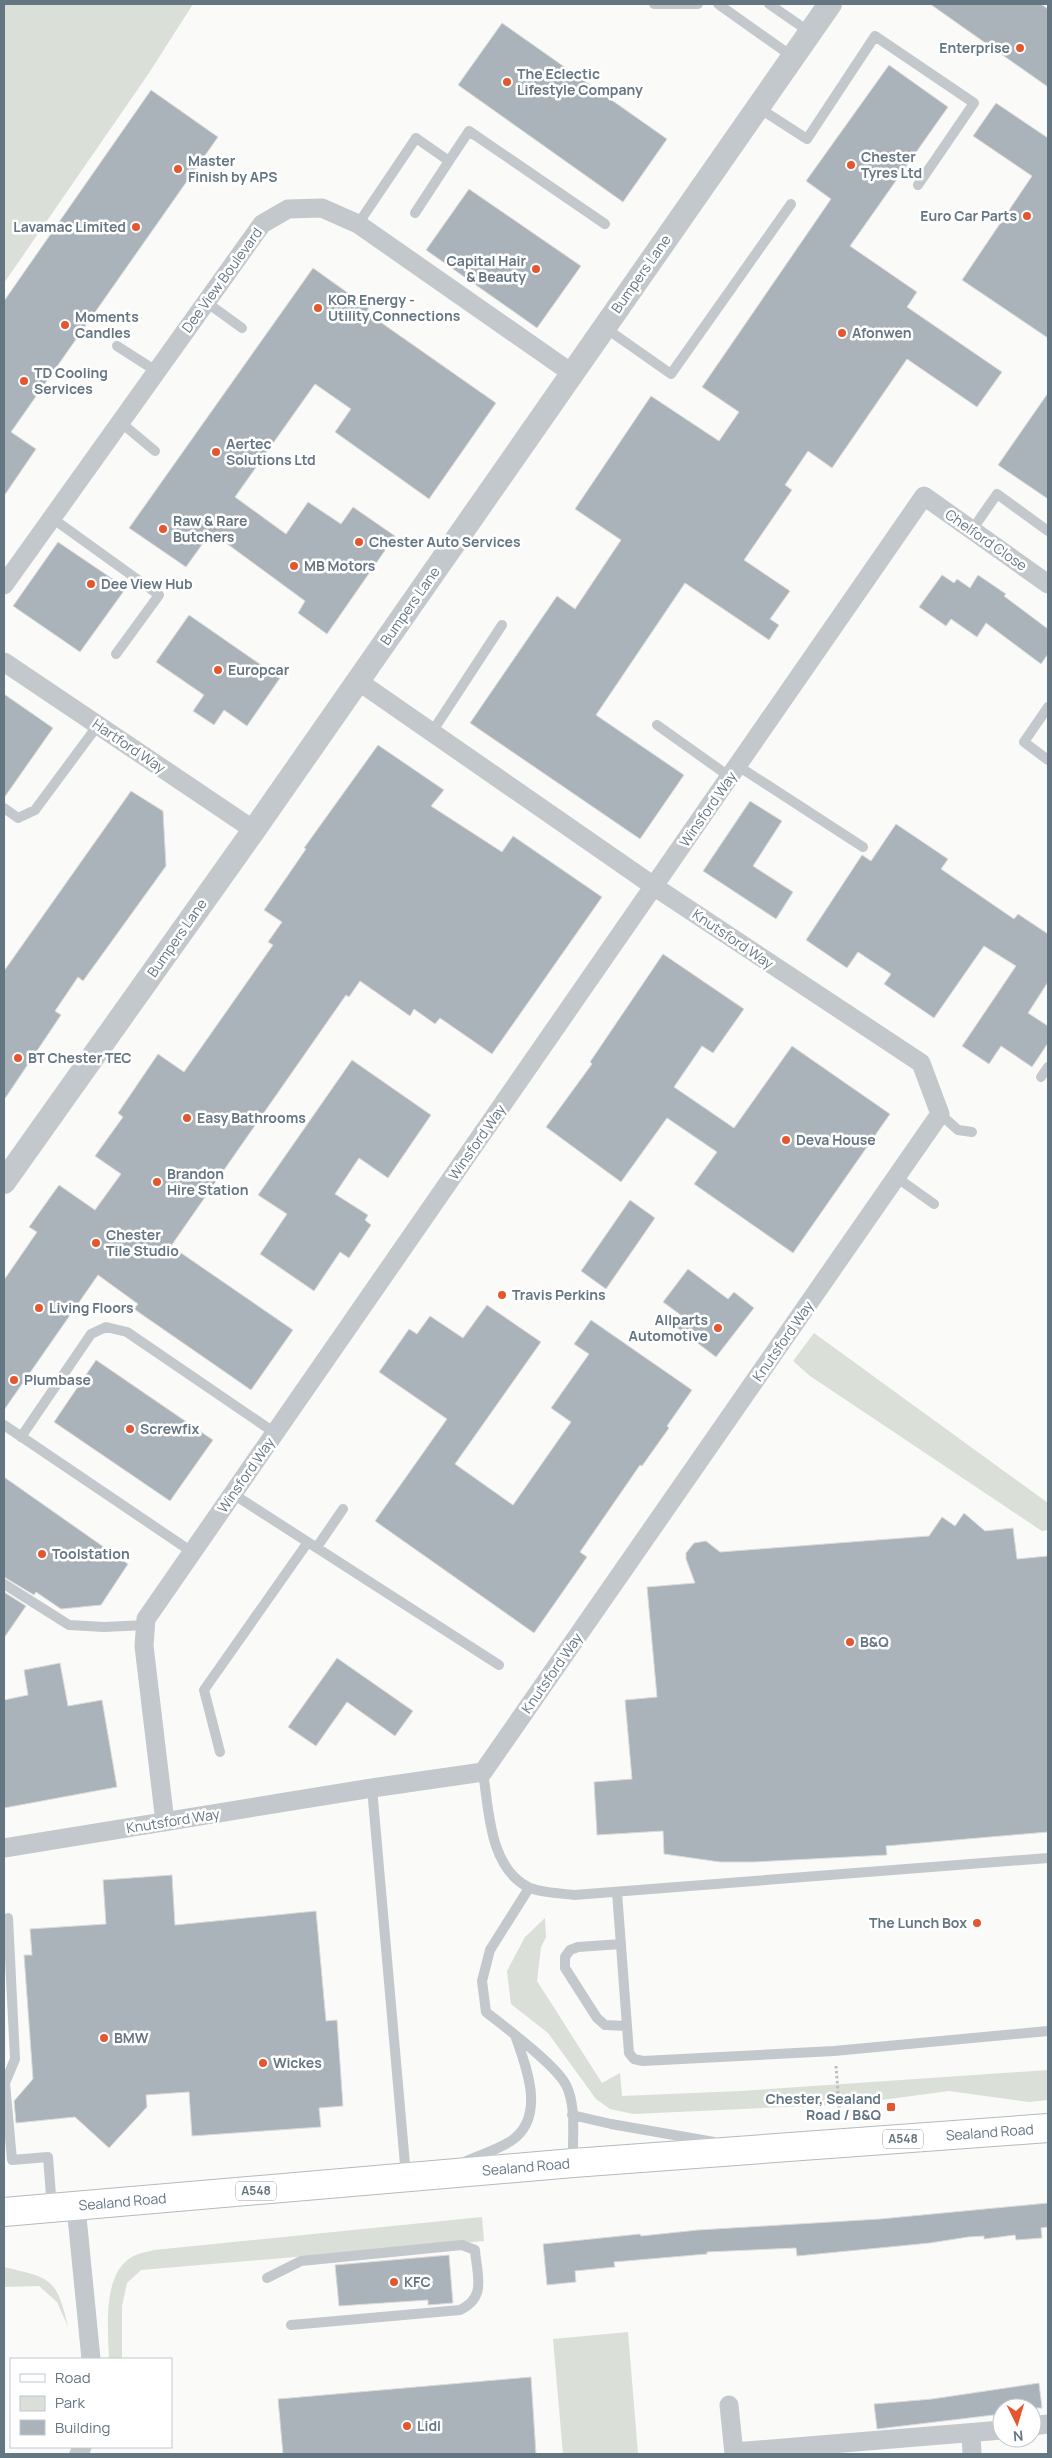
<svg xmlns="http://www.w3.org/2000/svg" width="1052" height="2458" viewBox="0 0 1052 2458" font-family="Manrope,sans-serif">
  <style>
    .green { fill: #dadfd7 }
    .building { fill: #aab3b9; stroke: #dcdcda }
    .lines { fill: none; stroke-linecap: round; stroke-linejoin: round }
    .primary-casing { stroke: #b5babe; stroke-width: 30 }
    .path { stroke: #bbbfc2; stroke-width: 3; stroke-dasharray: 2.5 2.5; stroke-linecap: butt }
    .service { stroke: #c3c8cc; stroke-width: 10 }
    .minor { stroke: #c3c8cc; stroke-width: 19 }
    .tertiary { stroke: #c3c8cc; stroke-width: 24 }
    .primary { stroke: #fff; stroke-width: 28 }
    .poi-dot { fill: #e4572e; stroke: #fff; stroke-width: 2 }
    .labels { text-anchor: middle; stroke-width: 5; stroke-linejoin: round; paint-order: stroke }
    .shield { fill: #fff; stroke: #939fa8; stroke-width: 1 }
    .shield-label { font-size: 12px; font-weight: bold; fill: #657683 }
    .poi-label { font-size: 14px; font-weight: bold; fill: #657683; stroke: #fff; text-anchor: start }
    .street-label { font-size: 14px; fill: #657683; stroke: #fff }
  </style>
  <rect width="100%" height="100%" fill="#fafaf8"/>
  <path class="green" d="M4 4H193L149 73 4 283Z
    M814 1333 1048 1503V1530L1042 1531 810 1376 793 1361Z
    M545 1918 546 1937 541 1947 537 1981 602 2083 620 2073 622 2096 741 2091 1048 2070V2100L1029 2102 949 2091 852 2104 633 2114 610 2109 596 2099 548 2033 511 2004 507 1971 525 1937Z
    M482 2217 484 2241 141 2270 127 2283 122 2306V2359H109C108 2329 102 2274 132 2257 138 2253 147 2252 154 2250Z
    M4 2267C51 2278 57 2278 68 2327L57 2302 39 2286 4 2287Z
    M628 2332 638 2454H563L553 2339Z"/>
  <path class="building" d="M930 4H1041L1048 9V87Z
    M502 23 667 139 623 202 458 85Z
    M889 65 948 107 850 246 917 292 907 307 1002 372 977 407 907 359 832 468 808 451 785 485 792 490 744 560 790 591 770 619 779 625 769 640 685 583 596 715 684 775 640 839 470 723 557 596 575 609 621 540 575 509 651 396 719 441 739 412 702 387 831 199 806 181Z
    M151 90 218 137 11 432 36 449 4 496V301Z
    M996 103 1048 138V338L962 280 1032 176 973 136Z
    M469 189 581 266 537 328 426 250Z
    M313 268 369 308 366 312 496 403 429 499 335 432 351 409 315 384 235 497 286 534 308 502 341 524 353 507 395 536 327 634 298 613 305 601 211 532 186 567 129 528Z
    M1048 393V499L998 465Z
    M58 542 126 588 80 652 13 606Z
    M942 575 954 583 957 579 970 588 978 575 1006 594 1004 596 1048 629V654L1041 664 986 623 977 637 951 619 946 626 919 607Z
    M189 615 280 678 247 726 224 710 214 725 193 711 204 695 156 662Z
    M4 694 53 728 4 798Z
    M378 745 444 790 431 806 502 852 513 836 602 897 492 1054 440 1018 435 1024 414 1009 410 1016 360 981 349 997 346 995 171 1246 293 1330 251 1390 134 1309 138 1304 98 1275 4 1410V1280L37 1232 29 1227 59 1185 95 1210 121 1174 95 1156 123 1117 118 1113 158 1054 184 1072 273 945 268 942 282 922 264 910 306 849 304 848Z
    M131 791 163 811 166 866 83 981 78 977 55 1011 61 1015 4 1100V971Z
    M750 801 782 821 753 866 793 892 776 919 703 871Z
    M896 824 948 859 941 869 1014 919 1018 914 1048 934V982L1028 1013 1048 1026V1043L1032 1067 1001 1046 989 1064 962 1046 1016 966 984 946 934 1018 884 984 891 974 858 952 847 968 806 940 862 855 871 861Z
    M663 954 744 1009 713 1053 702 1046 674 1087 734 1128 792 1046 890 1114 793 1253 694 1184 717 1152 667 1118 621 1182 546 1127 592 1064 590 1062Z
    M352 1060 431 1115 388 1178 359 1158 335 1194 368 1215 365 1220 371 1225 349 1258 340 1252 314 1291 260 1254 287 1214 258 1195Z
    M630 1200 655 1218 606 1289 581 1271Z
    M688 1269 728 1299 734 1292 754 1308 716 1357 675 1326 682 1316 663 1302Z
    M487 1305 541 1342 455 1464 513 1505 571 1422 551 1408 589 1354 574 1344 591 1320 692 1390 667 1426 669 1428 642 1466 640 1465 580 1552 587 1557 534 1633 375 1521 447 1419 379 1372 409 1329 417 1334 430 1316 463 1338Z
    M96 1360 213 1440 170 1501 54 1422Z
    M4 1477 128 1564 101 1605 61 1609 36 1592 34 1595 4 1577Z
    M964 1513 985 1531 1013 1528 1017 1559 1048 1556V1832L886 1846 887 1855 754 1862H720L664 1854 663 1831 597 1835 594 1782 632 1779 625 1700 657 1697 647 1587 695 1583 686 1559V1553L694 1543 706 1541 720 1552 929 1536 942 1517 955 1526Z
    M4 1592 26 1606 4 1638Z
    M337 1658 413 1711 395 1736 347 1702 316 1746 288 1727Z
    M60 1663 68 1706 102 1700 117 1787 4 1808V1700L28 1695 24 1670Z
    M172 1875 175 1925 316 1911 326 2021 337 2020 343 2106 319 2108 321 2127 192 2136 189 2092 146 2095 147 2107 109 2148 75 2117 16 2123 14 2101 33 2079 24 1955H32L30 1929 106 1924 103 1880Z
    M1048 2203V2227L1041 2228 1042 2238 1016 2240 1015 2235 984 2239V2236L968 2237 930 2243 797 2256 796 2248 707 2252V2254L614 2262 615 2267 575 2271 576 2282 547 2285 543 2244 640 2234 641 2236 698 2230 880 2219Z
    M449 2255 453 2303 428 2305V2300L339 2306 335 2265Z
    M531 2377 536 2454H283L278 2399Z
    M1039 2383 1042 2408H1002V2414L877 2429 874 2404 932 2399Z"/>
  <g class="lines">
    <g class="primary-casing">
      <g id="primary">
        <path id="s1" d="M4 2212 573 2163 1048 2128"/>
      </g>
    </g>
    <path class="path" d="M836 2066 840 2118"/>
    <path class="service" d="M654 4H698
      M718 4 793 57
      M769 4 811 33
      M759 108 807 139 875 36 974 103 918 185
      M415 213 449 161
      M358 224 416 138 449 161 469 131 605 224
      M206 302 242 328
      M604 327 671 374 791 204
      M117 346 156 371
      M119 421 155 451
      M52 518 159 595 116 654
      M972 530 997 494 1048 531
      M1048 707 1024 742 1048 760
      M657 725 730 777
      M432 732 502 625
      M738 766 863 847
      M4 808 18 818 35 810 98 725
      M1041 1077 1048 1067
      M940 1114 958 1130 972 1132
      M896 1177 934 1204
      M4 1425 192 1552
      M21 1437 91 1334 106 1327 127 1332 275 1433
      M233 1494 499 1665
      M317 1547 343 1509
      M4 1584 69 1625 104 1627 146 1625
      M220 1752 204 1690 308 1542
      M483 1772C489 1810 489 1867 528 1887 540 1893 560 1893 574 1895L1048 1858
      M372 1788 406 2176
      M529 1888 490 1950 482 1981 486 2012C505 2027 556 2065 566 2085 577 2107 572 2138 573 2162
      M617 1892 629 2053 634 2059 643 2061 834 2051 1048 2031
      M8 1918 15 2059 5 2083 12 2160 48 2157 52 2208
      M621 1944 578 1947 570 1950 565 1957V1968L597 2018 605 2025 627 2026
      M572 2115 611 2124 714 2142
      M462 2163C477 2156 497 2150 511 2141 546 2117 527 2069 516 2038
      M267 2278 301 2261 462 2245 475 2250C477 2276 487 2297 460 2310L291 2325"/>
    <path class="minor" d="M4 585 262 224 288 209 322 208 358 224 573 374
      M4 662 254 830
      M165 1822 144 1646 146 1619 924 496 1048 584
      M4 1848 372 1788 483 1772 940 1114 921 1063 655 887 358 681
      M76 2207 91 2359
      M729 2405 734 2454
      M1032 2426 1048 2424
      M971 2434 972 2454
      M734 2452 1002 2430
      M79 2454 82 2447"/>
    <path class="tertiary" d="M4 1182 254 830 830 4"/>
    <use href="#primary" class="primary"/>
  </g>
  <g class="poi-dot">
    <circle cx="1020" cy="48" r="5"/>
    <circle cx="507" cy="82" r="5"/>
    <circle cx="851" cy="165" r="5"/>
    <circle cx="178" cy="169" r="5"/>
    <circle cx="1027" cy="216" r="5"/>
    <circle cx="136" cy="227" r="5"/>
    <circle cx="536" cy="269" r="5"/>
    <circle cx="318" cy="308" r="5"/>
    <circle cx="65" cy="325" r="5"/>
    <circle cx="842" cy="333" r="5"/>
    <circle cx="24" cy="381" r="5"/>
    <circle cx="216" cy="452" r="5"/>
    <circle cx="163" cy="529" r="5"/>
    <circle cx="359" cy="542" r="5"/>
    <circle cx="294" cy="566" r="5"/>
    <circle cx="91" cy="584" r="5"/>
    <circle cx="218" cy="670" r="5"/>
    <circle cx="18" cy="1058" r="5"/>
    <circle cx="187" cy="1118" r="5"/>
    <circle cx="786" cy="1140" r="5"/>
    <circle cx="157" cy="1182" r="5"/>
    <circle cx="96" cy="1243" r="5"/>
    <circle cx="502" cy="1295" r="5"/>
    <circle cx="39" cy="1308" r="5"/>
    <circle cx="718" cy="1328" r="5"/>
    <circle cx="14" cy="1380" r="5"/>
    <circle cx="130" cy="1429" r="5"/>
    <circle cx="42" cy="1554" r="5"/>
    <circle cx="850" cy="1642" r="5"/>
    <circle cx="977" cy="1923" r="5"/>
    <circle cx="104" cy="2038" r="5"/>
    <circle cx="263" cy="2063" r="5"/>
    <rect x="886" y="2102" width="10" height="10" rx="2.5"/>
    <circle cx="394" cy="2282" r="5"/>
    <circle cx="407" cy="2426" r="5"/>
  </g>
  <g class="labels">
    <g class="shield">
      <rect x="883" y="2129.5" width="40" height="19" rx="4"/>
      <rect x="236" y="2181.5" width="40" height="19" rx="4"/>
    </g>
    <g class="shield-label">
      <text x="903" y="2143">A548</text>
      <text x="256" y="2195">A548</text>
    </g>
    <g class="poi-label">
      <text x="1010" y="53" text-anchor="end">Enterprise</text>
      <text x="517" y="79">The Eclectic<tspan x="517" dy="16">Lifestyle Company</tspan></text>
      <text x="861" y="162">Chester<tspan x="861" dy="16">Tyres Ltd</tspan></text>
      <text x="188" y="166">Master<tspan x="188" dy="16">Finish by APS</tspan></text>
      <text x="1017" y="221" text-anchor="end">Euro Car Parts</text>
      <text x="126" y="232" text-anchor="end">Lavamac Limited</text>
      <text x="526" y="266" text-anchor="end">Capital Hair<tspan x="526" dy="16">&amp; Beauty</tspan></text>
      <text x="328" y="305">KOR Energy -<tspan x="328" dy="16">Utility Connections</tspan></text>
      <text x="75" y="322">Moments<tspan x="75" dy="16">Candles</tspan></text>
      <text x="852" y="338">Afonwen</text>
      <text x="34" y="378">TD Cooling<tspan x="34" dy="16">Services</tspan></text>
      <text x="226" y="449">Aertec<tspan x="226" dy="16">Solutions Ltd</tspan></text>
      <text x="173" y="526">Raw &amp; Rare<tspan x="173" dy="16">Butchers</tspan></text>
      <text x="369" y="547">Chester Auto Services</text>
      <text x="304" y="571">MB Motors</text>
      <text x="101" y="589">Dee View Hub</text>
      <text x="228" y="675">Europcar</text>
      <text x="28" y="1063">BT Chester TEC</text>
      <text x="197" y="1123">Easy Bathrooms</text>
      <text x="796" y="1145">Deva House</text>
      <text x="167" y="1179">Brandon<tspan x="167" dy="16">Hire Station</tspan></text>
      <text x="106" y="1240">Chester<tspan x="106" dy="16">Tile Studio</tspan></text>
      <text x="512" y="1300">Travis Perkins</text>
      <text x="49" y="1313">Living Floors</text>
      <text x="708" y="1325" text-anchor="end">Allparts<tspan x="708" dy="16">Automotive</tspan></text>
      <text x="24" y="1385">Plumbase</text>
      <text x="140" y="1434">Screwfix</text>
      <text x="52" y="1559">Toolstation</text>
      <text x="860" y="1647">B&amp;Q</text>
      <text x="967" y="1928" text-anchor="end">The Lunch Box</text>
      <text x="114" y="2043">BMW</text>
      <text x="273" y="2068">Wickes</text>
      <text x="881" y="2104" text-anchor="end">Chester, Sealand<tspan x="881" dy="16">Road / B&amp;Q</tspan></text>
      <text x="404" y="2287">KFC</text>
      <text x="417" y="2431">Lidl</text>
    </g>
    <g class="street-label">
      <text transform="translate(641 274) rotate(-55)" y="5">Bumpers Lane</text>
      <text transform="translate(222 280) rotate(-54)" y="5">Dee View Boulevard</text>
      <text transform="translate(986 540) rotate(35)" y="5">Chelford Close</text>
      <text transform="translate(410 606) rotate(-55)" y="5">Bumpers Lane</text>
      <text transform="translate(129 746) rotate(34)" y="5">Hartford Way</text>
      <text transform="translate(708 809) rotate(-55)" y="5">Winsford Way</text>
      <text transform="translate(177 938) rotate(-55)" y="5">Bumpers Lane</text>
      <text transform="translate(733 939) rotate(34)" y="5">Knutsford Way</text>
      <text transform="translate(477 1142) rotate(-55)" y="5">Winsford Way</text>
      <text transform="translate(783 1341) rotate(-55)" y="5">Knutsford Way</text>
      <text transform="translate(246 1475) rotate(-55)" y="5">Winsford Way</text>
      <text transform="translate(552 1673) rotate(-55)" y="5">Knutsford Way</text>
      <text transform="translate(173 1821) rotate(-9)" y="5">Knutsford Way</text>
      <text dy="5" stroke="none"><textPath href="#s1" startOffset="989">Sealand Road</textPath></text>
      <text dy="5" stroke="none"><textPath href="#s1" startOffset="524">Sealand Road</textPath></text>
      <text dy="5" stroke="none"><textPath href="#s1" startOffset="119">Sealand Road</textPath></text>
    </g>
  </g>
  <rect width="1052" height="2458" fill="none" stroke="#657683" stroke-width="10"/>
  <rect x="10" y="2358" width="162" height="90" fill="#ffffff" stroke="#c1c8cd"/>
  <rect x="20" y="2374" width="25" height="8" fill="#ffffff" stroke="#c1c8cd"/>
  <text x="55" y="2383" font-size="15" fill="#657683">Road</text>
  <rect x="20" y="2396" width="25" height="15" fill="#dadfd7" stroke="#c1c8cd"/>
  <text x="55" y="2408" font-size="15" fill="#657683">Park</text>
  <rect x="20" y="2420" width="25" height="15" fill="#aab3b9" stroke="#c1c8cd"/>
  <text x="55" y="2433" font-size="15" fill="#657683">Building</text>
  <g transform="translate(1017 2423) rotate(175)"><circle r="24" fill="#ffffff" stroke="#c1c8cd"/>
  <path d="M0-4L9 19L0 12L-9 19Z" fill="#e4572e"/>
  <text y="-8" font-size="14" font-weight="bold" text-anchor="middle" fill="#657683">N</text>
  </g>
</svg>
